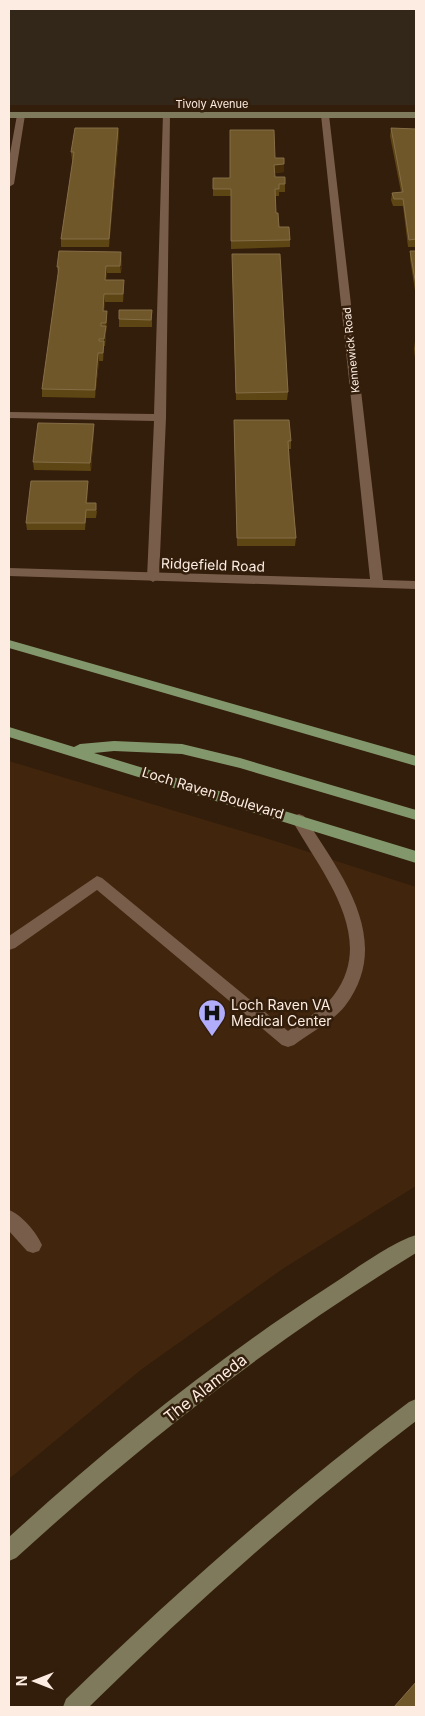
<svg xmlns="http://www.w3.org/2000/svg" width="425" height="1716" viewBox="0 0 425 1716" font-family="Inter,sans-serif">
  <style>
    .industrial { fill: #332719 }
    .built { fill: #41250d }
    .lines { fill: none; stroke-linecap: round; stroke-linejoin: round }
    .lane { fill: #785d4a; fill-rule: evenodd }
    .street { fill: #785d4a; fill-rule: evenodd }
    .secondary { fill: #7e7a5b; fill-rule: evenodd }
    .primary { fill: #83976c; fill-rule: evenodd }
    .wall { fill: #5e4514 }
    .shaded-wall { fill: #462d07 }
    .building { fill: #6f572a; stroke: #856e47 }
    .labels { text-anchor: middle; stroke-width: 5; stroke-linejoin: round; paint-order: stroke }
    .far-street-label { font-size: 11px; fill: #fcece1; stroke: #331d0b }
    .street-label { font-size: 14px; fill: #fcece1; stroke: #331d0b }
    .poi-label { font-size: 14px; fill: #fcece1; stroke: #331d0b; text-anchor: start }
    .near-street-label { font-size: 16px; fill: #fcece1; stroke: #331d0b }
  </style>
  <rect width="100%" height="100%" fill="#331d0b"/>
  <path class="industrial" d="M9 9H416V105H9Z"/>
  <path class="built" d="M9 761 272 840 416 887V1186L284 1268 142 1369 9 1479Z"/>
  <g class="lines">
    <path class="lane" d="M163 113 170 115 166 418 159 578 153 582 147 578 154 421 9 418V412L154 414Z
      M299 814 304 816C340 873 395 940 345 1006 332 1022 310 1033 294 1045L288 1047 282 1045 97 890 15 948 9 950V936L97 876 102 878 288 1031C303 1020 323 1010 334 995 378 936 320 871 292 820L294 816Z
      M9 1210C21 1214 37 1233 42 1245L39 1251 33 1253 27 1251 9 1231Z"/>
    <path class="street" d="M21 112 25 115 14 184 9 187V159L17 115Z
      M325 112 329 115 383 580 416 581V589L9 576V568L370 579 321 115Z"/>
    <path class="secondary" d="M9 112H416V118H9Z
      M416 1235V1253C272 1341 141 1444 16 1558L9 1561V1537C108 1447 212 1362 325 1289 350 1273 390 1243 416 1235Z
      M416 1399V1421C301 1509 193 1605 89 1707H63L66 1699C175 1593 288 1493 409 1402Z"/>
    <path class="primary" d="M9 640 416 756V766L9 648Z
      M9 727 74 747 80 744 114 741 182 744 240 758 416 810V820L240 768 182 754 114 751 94 753 416 851V863L9 737Z"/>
  </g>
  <path class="wall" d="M118 128 119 136 109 247H61V239L73 160H72L71 152Z
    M391 128 416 129V247H408L403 206H393L391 200 392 193 401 192 390 136Z
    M275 158 284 172 274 173 275 177 285 184V192H279V196H275L276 213 279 227 290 240V247L231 249V196H213V178H230Z
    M410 251H416V297L410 259Z
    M122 259 121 273H107L106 280 124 288 123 302H105L104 311 107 319 106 334 105 346H104L103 361H99L95 398 42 397V389L58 274 57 267Z
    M232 261 288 392 287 400H236Z
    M152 310V327H119V319Z
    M415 341H416V358H415L414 349Z
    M234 420 291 441V449H289L296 538 295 546H237Z
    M94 424V431L91 471 34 470 33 462Z
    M88 488 87 503 97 511 96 518H86L85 530H27L26 523Z"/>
  <path class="shaded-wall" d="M118 128 119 136 109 247V239Z
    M284 164V172L274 173V165Z
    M121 252 122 259 121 273 120 266Z
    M106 266 107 273 105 288V280Z
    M124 280V288L123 302V294Z
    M104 294 105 302 103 319V311Z
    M107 311 106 334 105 346 104 339Z
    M104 341V348L103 361V353Z
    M98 353 99 361 95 398V390Z
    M94 424V431L91 471 90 463Z
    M88 481V488L86 511V503Z"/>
  <path class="building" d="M75 128H118L109 239H61L74 152H71Z
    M391 128 416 129V239L409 240 403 199H394L392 193 403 192Z
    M230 130H274L275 158H284V164L274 165 275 177H285V184H279V189H275L276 213H278L279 227H289L290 240 231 241V189H213V178H230Z
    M59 251 121 252 120 266H106L105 280H124L123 294H104L103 311H107L106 323H101V326H106L104 339H99V341H104L103 353H98L95 390 42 389 59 267H57Z
    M410 251H416V285Z
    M232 254H280L288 392 236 393Z
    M119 310H152L151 320 119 319Z
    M234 420H289L291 441H288L289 459 296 538H237Z
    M38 423 94 424 90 463 33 462Z
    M31 481H88L86 503H96V510H86L85 523H26Z
    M416 1682V1707H394Z"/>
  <defs>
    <g id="hospital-pin" transform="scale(1.4375)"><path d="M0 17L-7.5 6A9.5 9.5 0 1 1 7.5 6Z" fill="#b1adfa" stroke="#331d0b"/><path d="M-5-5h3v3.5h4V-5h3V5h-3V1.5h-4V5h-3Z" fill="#111"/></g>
  </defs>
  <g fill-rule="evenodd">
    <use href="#hospital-pin" x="212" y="1013"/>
  </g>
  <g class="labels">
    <g class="far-street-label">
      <text x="212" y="108">Tivoly Avenue</text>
      <text transform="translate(351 350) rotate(-96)" y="4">Kennewick Road</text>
    </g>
    <g class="street-label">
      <text transform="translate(213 565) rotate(2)" y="5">Ridgefield Road</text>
      <text transform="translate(213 793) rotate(17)" y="5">Loch Raven Boulevard</text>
    </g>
    <g class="poi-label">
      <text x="231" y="1010">Loch Raven VA<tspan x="231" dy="16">Medical Center</tspan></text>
    </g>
    <g class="near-street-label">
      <text transform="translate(205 1388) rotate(-38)" y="6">The Alameda</text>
    </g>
  </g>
  <rect width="425" height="1716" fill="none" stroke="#fcece1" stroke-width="20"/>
  <g transform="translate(35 1681) rotate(270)" stroke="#331d0b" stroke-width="4" paint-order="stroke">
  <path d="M0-4L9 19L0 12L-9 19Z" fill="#fcece1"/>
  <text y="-8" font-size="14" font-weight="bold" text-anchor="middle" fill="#fcece1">N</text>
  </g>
</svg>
